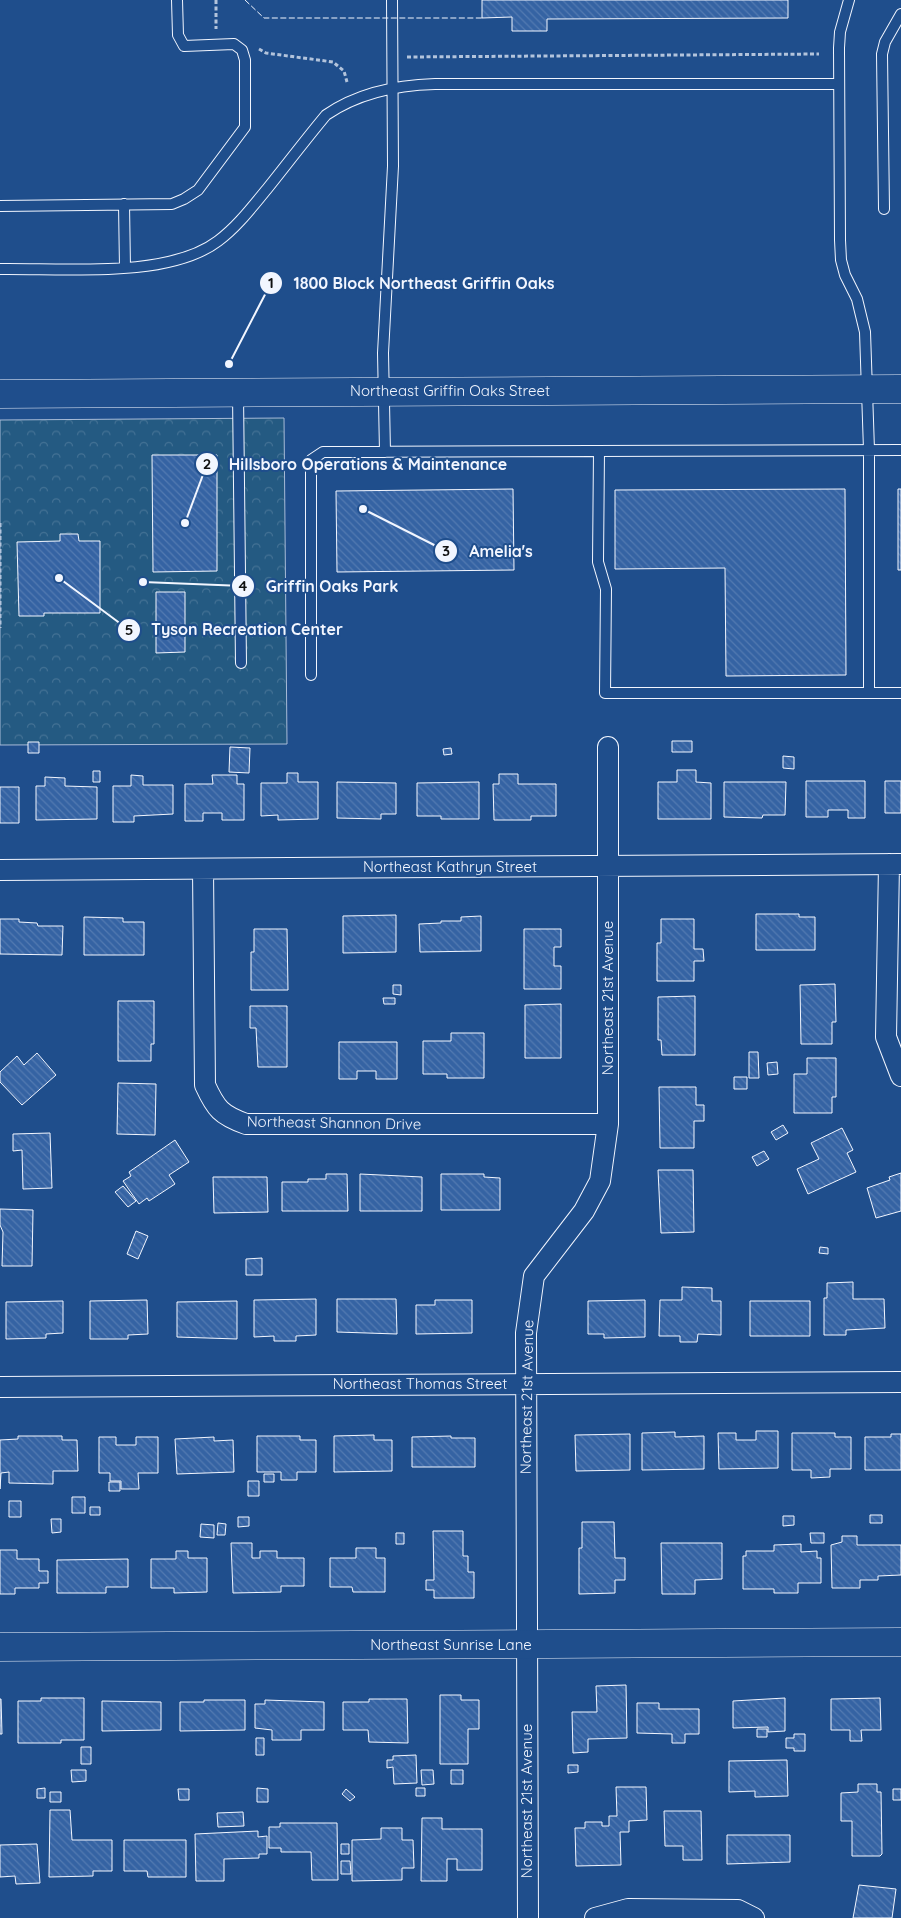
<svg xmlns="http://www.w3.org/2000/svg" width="901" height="1918" viewBox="0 0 901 1918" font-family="Quicksand,sans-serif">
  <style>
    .forest { fill: url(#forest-crowns); stroke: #a8bbd7 }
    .building { fill: url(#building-back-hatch); stroke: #f2f6ff }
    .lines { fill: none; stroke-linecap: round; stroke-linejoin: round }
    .lane-casing { stroke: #f2f6ff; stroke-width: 12 }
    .street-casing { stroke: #f2f6ff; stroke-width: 22 }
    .secondary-casing { stroke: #f2f6ff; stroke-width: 29 }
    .path { stroke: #b3c4dc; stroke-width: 3; stroke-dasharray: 4 2.5; stroke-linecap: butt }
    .lane { stroke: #1f4e8c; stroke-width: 10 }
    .street { stroke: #1f4e8c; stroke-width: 20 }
    .secondary { stroke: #1f4e8c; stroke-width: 28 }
    .fence { stroke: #f2f6ff; stroke-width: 1; stroke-dasharray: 6 2.5; stroke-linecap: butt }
    .labels { text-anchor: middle; stroke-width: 4; stroke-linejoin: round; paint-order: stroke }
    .street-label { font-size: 15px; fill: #f2f6ff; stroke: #1f4e8c }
    .leader { fill: none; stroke: #f2f6ff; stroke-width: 2 }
    .callout-dot { fill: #f2f6ff; stroke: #1f4e8c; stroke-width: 2 }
    .mark-label { font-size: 15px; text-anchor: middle; font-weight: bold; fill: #111 }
    .callout-label { font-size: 16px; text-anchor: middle; font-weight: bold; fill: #f2f6ff; stroke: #1f4e8c; stroke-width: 4; stroke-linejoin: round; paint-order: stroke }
  </style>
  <defs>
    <pattern id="forest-crowns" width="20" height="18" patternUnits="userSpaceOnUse" patternTransform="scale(1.25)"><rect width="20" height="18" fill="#245a82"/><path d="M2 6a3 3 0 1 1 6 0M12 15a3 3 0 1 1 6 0" fill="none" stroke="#447295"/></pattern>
    <pattern id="building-back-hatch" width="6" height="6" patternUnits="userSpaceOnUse" patternTransform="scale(1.25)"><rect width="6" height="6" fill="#3563a3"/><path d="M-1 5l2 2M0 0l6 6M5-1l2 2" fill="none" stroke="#537ab1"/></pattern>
  </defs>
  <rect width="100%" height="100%" fill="#1f4e8c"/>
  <path class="forest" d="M284 418 287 744 0 745V420Z"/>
  <path class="building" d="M482 0H788V18L547 19V31H512V17L482 18Z
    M152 455H217V571L153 572Z
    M513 489 514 570 337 572 336 491Z
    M845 489 846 675 726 676 725 568 615 569V490Z
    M898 489H901V570H898Z
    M60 534H78L79 541H100V613H44V616H19L17 542 60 541Z
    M156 592H185V652L156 653Z
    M672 741H692V752H672Z
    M28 742H39V753H28Z
    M230 747 250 748 249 773 229 772Z
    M451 748 452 754 444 755 443 749Z
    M783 756 794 757V769L783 768Z
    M677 770H696V782L711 783V819H658V782H677Z
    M93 771H100V782H93Z
    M287 773H298V782H318V819L278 820V815L261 816V783H287Z
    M499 774H518V784H556V816H531V820H494L493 784H499Z
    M131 775 143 776V785H173V814L134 816V822H113V786H131Z
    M212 775H237V784H244V820H222V813H203V821H185V784H213Z
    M45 777 65 778V786L97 787V819L36 820V786H45Z
    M806 781H865V818H848V810H828V817H806Z
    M885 781H901V813H885Z
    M337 782 396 783V814H381V819L337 818Z
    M479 782V819H441V816H417V783Z
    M724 782H786L785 815H763L762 818 724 817Z
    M0 787H19V823H0Z
    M756 914H799V917H815V950H756Z
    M396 915V952L343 953V916Z
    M481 916V951L420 952 419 924 441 923V921H461V917Z
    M84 917 123 918V922H144V955H84Z
    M0 919H19V922L37 923 38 926H63L62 955 0 954Z
    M661 919H694V949H703L704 961H694V981H657V943H661Z
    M254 929H287L288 990H251V952H254Z
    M524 929H561V947H554V966H561V989H524Z
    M835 984 836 1022H832V1044H801L800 985Z
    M393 985H401V995L393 994Z
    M695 996V1055H662L661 1040H658V997Z
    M383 998H395V1004H384Z
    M118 1001H154V1044H151V1061H118Z
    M561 1004V1058H525V1005Z
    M250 1006H287V1067H258L256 1028H250Z
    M451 1033H484V1078H447V1074H423V1041H451Z
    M339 1042H397V1079H376V1071H357V1079H339Z
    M749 1052H758L759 1078H749Z
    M37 1053 56 1075 22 1105 0 1082V1072L17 1056 24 1065Z
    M807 1058H836V1097H832V1113H794V1074H807Z
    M777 1062 778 1074 768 1075 767 1063Z
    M734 1077H747V1089H734Z
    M118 1083 156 1084 155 1135 117 1134Z
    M659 1087H696V1105H704V1121H694V1148H660Z
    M783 1125 788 1133 776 1140 771 1132Z
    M842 1128 853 1150 847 1153 856 1172 808 1194 797 1169 819 1159 811 1143Z
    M50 1133 52 1188 23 1189 22 1150 13 1151V1134Z
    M175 1140 189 1162 169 1175 175 1184 149 1201 147 1198 139 1204 123 1181 131 1176 129 1172Z
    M764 1151 769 1159 757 1166 752 1157Z
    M658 1170H693L694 1232 661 1233Z
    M901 1173V1211L876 1218 867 1188 890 1180 889 1177Z
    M326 1174H347L348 1211H282V1182H308V1179H326Z
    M360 1174 422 1177V1211H360Z
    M441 1174H484V1177L500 1178V1210H441Z
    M213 1177H267L268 1212 214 1213Z
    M123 1186 136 1201 128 1207 115 1192Z
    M0 1209 33 1210 32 1266H2L3 1232 0 1225Z
    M136 1231 148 1236 138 1259 127 1254Z
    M820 1247 828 1248V1254L819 1253Z
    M262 1258V1275H246V1259Z
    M853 1282V1299H884L885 1328 846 1330V1335H824V1298H827V1283Z
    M682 1287 712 1288V1301H721V1335L698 1334 697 1342H680V1336H659L660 1300H682Z
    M316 1299V1335L296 1336V1341H274V1336L254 1337V1300Z
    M337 1299H396L397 1334 337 1332Z
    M147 1300 148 1334 128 1335V1339H90V1301Z
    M435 1300H472V1333L416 1334V1305H435Z
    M645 1300V1337L604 1338V1334H588V1301Z
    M63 1301V1333L46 1334V1338L6 1339V1302Z
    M237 1301V1339L177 1337V1302Z
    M750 1301H810V1336H750Z
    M756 1431H778V1468L719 1469 718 1433H736V1440H756Z
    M675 1432V1437L704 1436V1469L642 1470V1433Z
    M792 1433H835V1437H851V1469H830V1477L811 1478V1470H792Z
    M630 1434V1470L576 1471 575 1435Z
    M891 1434H901V1470H865V1437H891Z
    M374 1435V1440H392V1471L334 1472V1436Z
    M18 1436H62V1440H77L78 1471H53V1484L9 1483V1472L1 1473 0 1489V1440L18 1439Z
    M257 1436H300V1440H316V1472H297V1480H281V1472H257Z
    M451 1436V1438H475V1467H412V1437Z
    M99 1437H116V1445H136V1437H158V1473H138L139 1489H121V1481H110V1473H99Z
    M214 1437V1441L233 1440 234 1472 177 1474 175 1439Z
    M264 1474H274V1482H264Z
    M248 1481H259V1496H248Z
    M109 1482H120V1491H109Z
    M72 1497H85V1513H72Z
    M9 1501H21V1517H9Z
    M90 1507H100V1515H90Z
    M870 1515H882V1523H870Z
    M783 1516H794V1525L783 1526Z
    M238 1517H249V1526L238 1527Z
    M51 1519H61V1532L52 1533Z
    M582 1522H614L615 1558H625V1580H615V1593L579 1594V1548H582Z
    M218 1523 226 1524 225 1535H217Z
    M201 1524 214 1525V1538L200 1537Z
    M433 1531H463V1556H468V1572H474V1598H434V1590H426V1580H434Z
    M396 1533H404V1544H396Z
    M810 1533H824V1543H811Z
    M842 1536H857V1545H901V1575L878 1576V1580H860V1588H832L831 1545 842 1542Z
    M231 1543H252V1558H260V1551H277V1558H304V1586H281V1592L233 1593Z
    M661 1543H722V1579L695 1580V1594H662Z
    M801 1544V1552L817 1551V1558H821V1583H798V1593H774V1589H743V1556H746V1551H774V1545Z
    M356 1548H376V1558H385V1592H353L352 1587H330V1558H356Z
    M0 1550H17V1559H39V1571H48V1583H39V1588H15V1594H0Z
    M176 1551H188V1558H207V1592L174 1593V1588H151V1559H176Z
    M128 1559V1587H106V1593H57V1560Z
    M626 1685 627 1738 588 1739V1752L573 1753 572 1712H597L596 1686Z
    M440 1695H461V1700H479V1729H468V1764H440Z
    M41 1698H84V1740H61V1743H18V1701H41Z
    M785 1698V1731L768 1732V1727L733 1728V1701Z
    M880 1698 881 1730H861L862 1741H850V1730H831V1699Z
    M0 1699H1L2 1734H0Z
    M369 1699H407L408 1743 369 1742 368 1730H343V1702H369Z
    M204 1700H245V1730L180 1731V1702H204Z
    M265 1700 324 1702V1730H301V1740H272V1730L255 1728V1704H265Z
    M102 1701 161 1702V1730L102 1731Z
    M637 1703H659V1709H699V1734H685V1743H672V1734L637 1733Z
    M757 1729H767V1737H757Z
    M794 1734H805V1751H794V1748H786V1738H794Z
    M256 1738H264V1755H256Z
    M81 1747H91V1764H81Z
    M416 1755 417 1783 394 1784 393 1767 387 1768V1760H393V1756Z
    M787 1760 788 1796 755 1797V1791L729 1792V1761Z
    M568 1765H578V1772L568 1773Z
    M71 1770H86V1781L72 1782Z
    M421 1770H433L434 1784 422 1785Z
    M451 1770H463V1784H451Z
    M858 1784H877V1792H881L882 1854 880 1856H852V1821H841V1793L858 1792Z
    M616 1787H646L647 1820 629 1821V1832H620L621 1865 576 1866 575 1828H585V1822H602V1826H609V1816H617Z
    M45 1788V1798H37V1789Z
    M257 1788 268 1789V1802H257Z
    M416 1788H425V1796H416Z
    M178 1789H189V1800H179Z
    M346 1789 355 1797 350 1801 342 1794Z
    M893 1789H901V1800H893Z
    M50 1792H61V1802H50Z
    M50 1810H70L72 1840H112V1871H93V1876L49 1877Z
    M664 1811H701L702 1860H683V1846H665Z
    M243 1812 244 1826 218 1827 217 1813Z
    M422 1818H442V1829H482V1870H457V1859H447V1881H421Z
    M280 1823H337L338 1880H312L311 1852H281V1848H269V1827H280Z
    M381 1828H402V1840H413L414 1868H402V1880L352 1881V1840L381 1839Z
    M258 1831V1837L267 1836V1854H259V1858L224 1859V1881H196L195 1834Z
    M727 1835H790V1862L727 1864Z
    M124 1840H186V1877H148L147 1871H124Z
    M37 1844 40 1883 16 1884 15 1876 0 1877V1845Z
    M341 1844H349V1854H341Z
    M341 1861H350L351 1874H341Z
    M859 1885 896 1889 892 1918H853Z"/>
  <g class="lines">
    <g class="lane-casing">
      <path id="lane" d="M849 0 840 32 839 48 840 240 841 260 845 275 857 299 865 332 869 450V693
        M124 204 125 268
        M0 206 172 204 184 199 198 190 245 127V60L242 50 234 44 184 46 178 35 177 0
        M884 209 882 54 885 42 901 14
        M0 269C62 268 168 279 218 241 237 227 252 207 267 189 287 164 306 139 326 115 358 93 397 85 435 84H839
        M238 394 241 663
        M599 451 598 562 606 589 605 693H901
        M385 452 383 353 393 166 392 0
        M311 675V460L323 452 901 450"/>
    </g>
    <g class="street-casing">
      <path id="street" d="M889 864 886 1037 901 1076
        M203 869 205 1085C216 1109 221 1115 246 1124H608
        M0 870 901 864
        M0 1387 901 1382
        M528 1918 526 1333 534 1276 584 1211 600 1181 608 1124V747
        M595 1918 628 1909 738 1910 754 1918"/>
    </g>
    <g class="secondary-casing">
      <path id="secondary" d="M0 394 901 389
        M0 1647 901 1642"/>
    </g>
    <path class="path" d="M216 0V29
      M259 49 266 53 333 62 344 71 347 82
      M407 57 819 54
      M0 523V628"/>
    <use href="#lane" class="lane"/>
    <use href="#street" class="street"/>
    <use href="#secondary" class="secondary"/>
    <path class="fence" d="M245 0 264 18H482"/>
  </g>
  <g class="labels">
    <g class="street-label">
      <text x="450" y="396">Northeast Griffin Oaks Street</text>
      <text x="450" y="872">Northeast Kathryn Street</text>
      <text transform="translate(608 998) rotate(-90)" y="5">Northeast 21st Avenue</text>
      <text transform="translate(334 1123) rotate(1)" y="5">Northeast Shannon Drive</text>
      <text x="420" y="1389">Northeast Thomas Street</text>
      <text transform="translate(527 1397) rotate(-89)" y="5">Northeast 21st Avenue</text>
      <text x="451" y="1650">Northeast Sunrise Lane</text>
      <text transform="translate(527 1801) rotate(-90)" y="5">Northeast 21st Avenue</text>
    </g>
  </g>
  <path class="leader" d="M229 364L271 283M185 523L207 464M363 509L446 551M143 582L243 586M59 578L129 630"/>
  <g class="callout-dot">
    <circle cx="229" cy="364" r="5"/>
    <circle cx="185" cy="523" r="5"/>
    <circle cx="363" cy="509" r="5"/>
    <circle cx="143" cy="582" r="5"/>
    <circle cx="59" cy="578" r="5"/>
    <circle cx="271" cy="283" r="12"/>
    <circle cx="207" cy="464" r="12"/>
    <circle cx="446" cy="551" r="12"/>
    <circle cx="243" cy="586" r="12"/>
    <circle cx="129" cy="630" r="12"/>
  </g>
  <g class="mark-label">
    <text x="271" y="288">1</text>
    <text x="207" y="469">2</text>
    <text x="446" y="556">3</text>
    <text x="243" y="591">4</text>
    <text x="129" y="635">5</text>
  </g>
  <g class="callout-label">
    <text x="424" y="289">1800 Block Northeast Griffin Oaks</text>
    <text x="368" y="470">Hillsboro Operations &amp; Maintenance</text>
    <text x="501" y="557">Amelia's</text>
    <text x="332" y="592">Griffin Oaks Park</text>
    <text x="247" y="635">Tyson Recreation Center</text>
  </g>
</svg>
